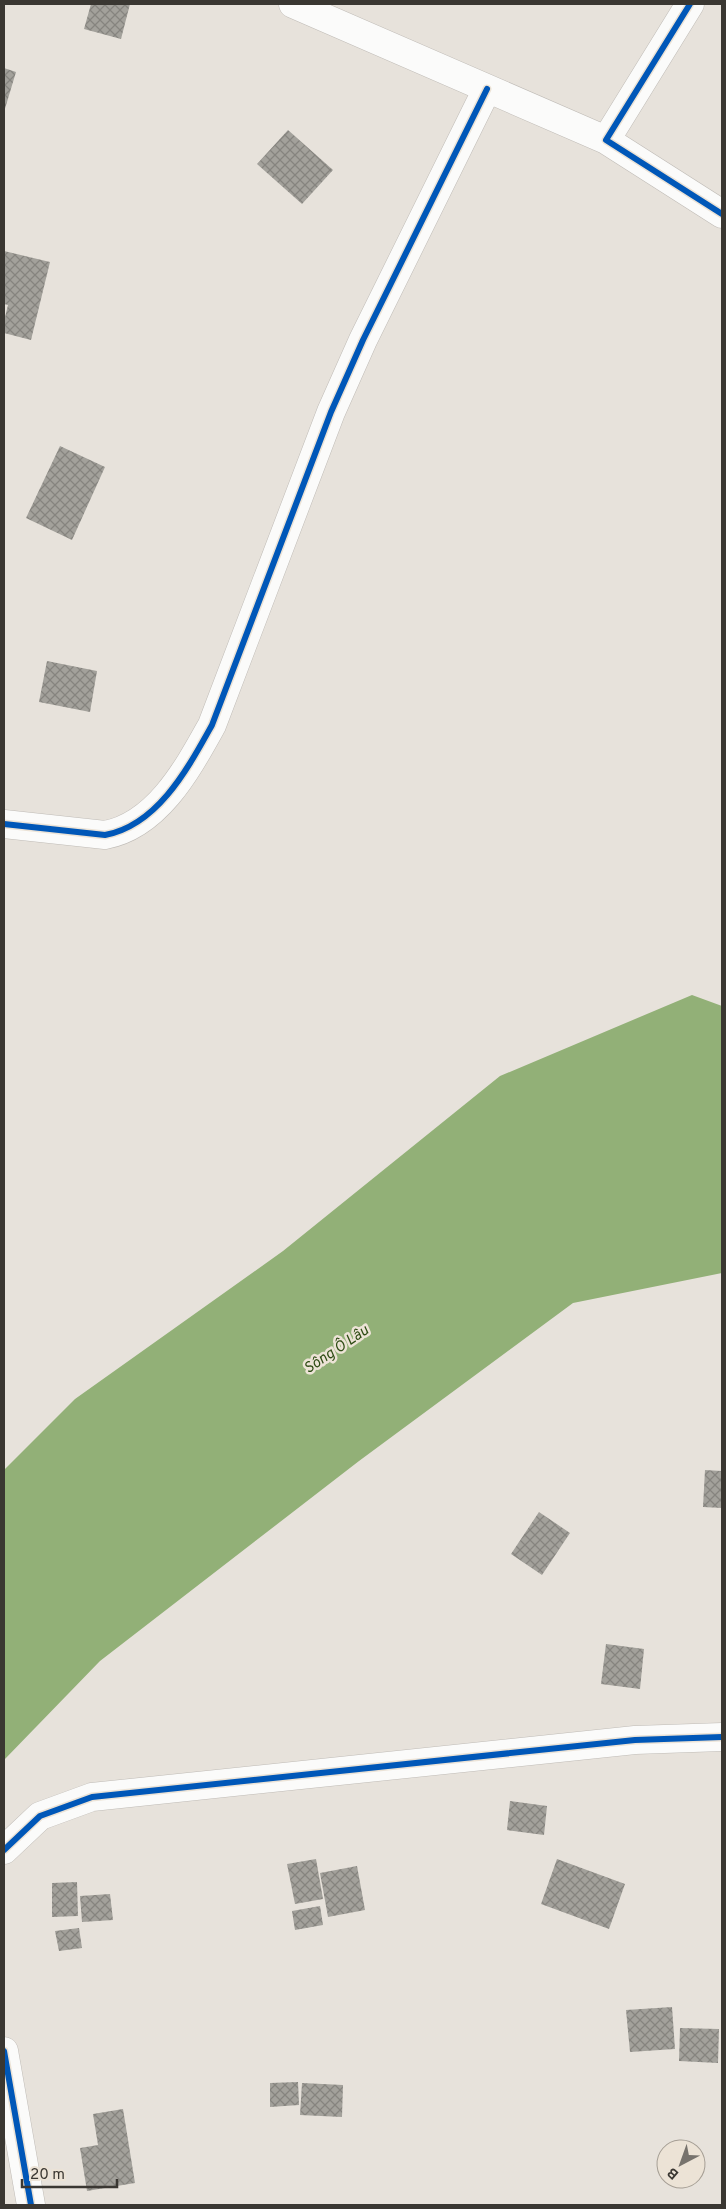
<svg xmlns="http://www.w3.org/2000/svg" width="726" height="2209" viewBox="0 0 726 2209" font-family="Overpass,sans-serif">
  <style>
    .water { fill: #92b077 }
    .building { fill: url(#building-cross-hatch) }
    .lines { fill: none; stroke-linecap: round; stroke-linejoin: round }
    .minor-casing { stroke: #bfbbb6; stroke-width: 29 }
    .minor { stroke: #fbfbfa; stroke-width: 28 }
    .cycleway-casing { stroke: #ece3d6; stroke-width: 9 }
    .cycleway { stroke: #0057b8; stroke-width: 6 }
    .labels { text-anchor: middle; stroke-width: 5; stroke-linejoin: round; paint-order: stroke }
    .water-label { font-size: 15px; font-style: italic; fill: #2d4b13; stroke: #ece3d6 }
  </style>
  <defs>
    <pattern id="building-cross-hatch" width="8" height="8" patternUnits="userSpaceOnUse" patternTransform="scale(1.25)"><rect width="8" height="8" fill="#a3a19b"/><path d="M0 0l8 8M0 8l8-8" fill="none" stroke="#86847f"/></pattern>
  </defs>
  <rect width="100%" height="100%" fill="#e7e2db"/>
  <path class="water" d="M692 995 722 1006V1273L573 1303 359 1461 100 1661 4 1760V1470L75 1399 283 1251 500 1076Z"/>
  <path class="building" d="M91 4H130L121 39 84 29Z
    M4 68 16 72 4 112Z
    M288 130 333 170 302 204 257 164Z
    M4 251 50 262 31 340 4 333V321L8 305 4 304Z
    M60 446 105 467 72 540 26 518Z
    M47 661 97 671 90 712 39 702Z
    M705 1470 722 1471V1508L703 1507Z
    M539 1512 570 1533 542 1575 511 1554Z
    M606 1644 644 1649 640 1689 601 1684Z
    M510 1801 547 1806 544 1835 507 1830Z
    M316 1859 323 1899 295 1904 287 1864Z
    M557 1859 625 1884 609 1929 541 1904Z
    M357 1866 365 1910 328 1917 320 1873Z
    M77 1882 78 1916 52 1917V1883Z
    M110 1894 113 1920 82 1922 80 1896Z
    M320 1906 323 1925 295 1930 292 1911Z
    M79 1928 82 1948 59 1951 55 1931Z
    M672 2007 675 2049 630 2052 626 2010Z
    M680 2028 719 2029 718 2063 679 2061Z
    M298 2082 299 2105 270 2107V2083Z
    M302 2083 343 2085 342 2117 300 2115Z
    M123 2109 135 2183 87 2191 80 2148 98 2145 93 2114Z"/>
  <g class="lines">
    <g class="minor-casing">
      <path id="minor" d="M293 4 606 140
        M690 4 606 140 722 214
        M4 824 105 835C158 825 188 768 212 725L331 412 363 340 487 89
        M4 1850 40 1816 92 1797 635 1740 722 1737
        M4 2051 31 2205"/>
    </g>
    <use href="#minor" class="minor"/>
    <g class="cycleway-casing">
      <path id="cycleway" d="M690 4 606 140 722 214
        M4 824 105 835C158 825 188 768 212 725L331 412 363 340 487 89
        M4 1850 40 1816 92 1797 635 1740 722 1737
        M4 2051 31 2205"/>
    </g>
    <use href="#cycleway" class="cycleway"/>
  </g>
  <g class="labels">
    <g class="water-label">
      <text transform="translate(336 1349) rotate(-34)" y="5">Sông Ô Lâu</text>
    </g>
  </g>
  <rect width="726" height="2209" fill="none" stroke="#3a3732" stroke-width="10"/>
  <g transform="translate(681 2164) rotate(221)"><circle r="24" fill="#ece3d6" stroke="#a59e94"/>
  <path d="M0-4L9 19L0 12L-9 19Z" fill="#77736d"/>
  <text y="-8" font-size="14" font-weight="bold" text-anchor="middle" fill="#3a3732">B</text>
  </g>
  <path d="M22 2179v8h95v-8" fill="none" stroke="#3a3732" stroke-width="2.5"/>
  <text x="30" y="2179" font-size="15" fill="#3a3732" stroke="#ece3d6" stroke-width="4" paint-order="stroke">20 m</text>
</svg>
